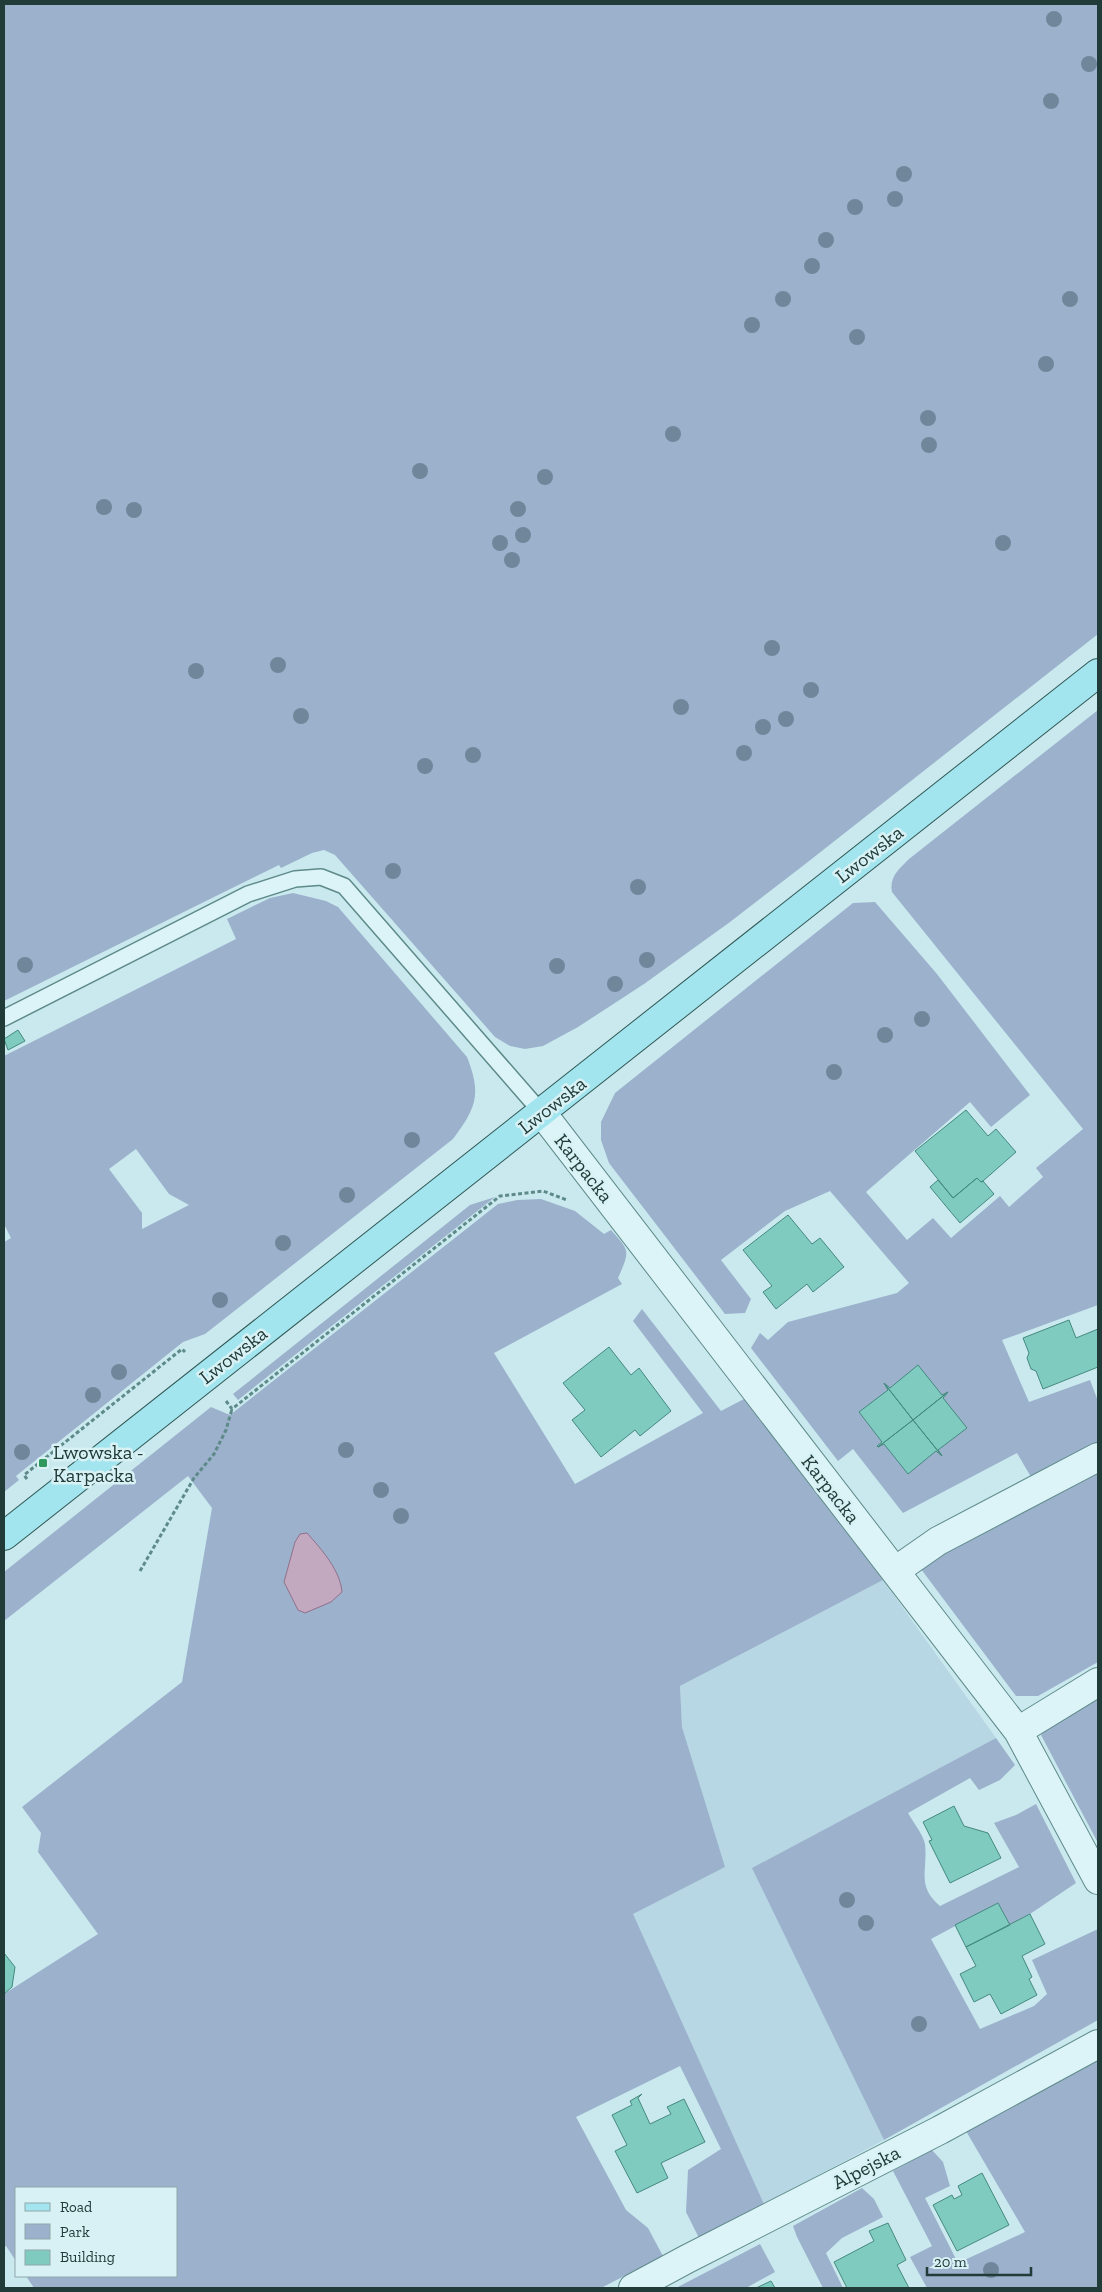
<svg xmlns="http://www.w3.org/2000/svg" width="1102" height="2292" viewBox="0 0 1102 2292" font-family="'Zilla Slab',serif">
  <style>
    .farmland { fill: #b6d7e3 }
    .green { fill: #9cb1cc; fill-rule: evenodd }
    .water { fill: #c2a9bf; stroke: #91708a }
    .building { fill: #80cbc0; stroke: #44897e }
    .lines { fill: none; stroke-linecap: round; stroke-linejoin: round }
    .lane-casing { stroke: #5e8a89; stroke-width: 18 }
    .street-casing { stroke: #5e8a89; stroke-width: 30 }
    .primary-casing { stroke: #315855; stroke-width: 30 }
    .path { stroke: #5e8a89; stroke-width: 3; stroke-dasharray: 4 2.5; stroke-linecap: butt }
    .lane { stroke: #dcf4f8; stroke-width: 15 }
    .street { stroke: #dcf4f8; stroke-width: 28 }
    .primary { stroke: #a2e5ef; stroke-width: 28 }
    .tree { fill: #70879b }
    .poi-dot { fill: #2f985d; stroke: #d8f1f5; stroke-width: 2 }
    .labels { text-anchor: middle; stroke-width: 5; stroke-linejoin: round; paint-order: stroke }
    .street-label { font-size: 20px; fill: #213b39; stroke: #d8f1f5 }
    .poi-label { font-size: 20px; fill: #213b39; stroke: #d8f1f5; text-anchor: start }
  </style>
  <rect width="100%" height="100%" fill="#c9e9ee"/>
  <path class="farmland" d="M883 1580 996 1738 753 1868 884 2140 764 2204 632 1914 724 1867 682 1727 680 1686Z"/>
  <path class="green" d="M4 4H1098V634L804 865 730 922 644 984 578 1027 543 1046 525 1049 510 1046 495 1037 335 855 324 850 312 853 281 868 279 865 4 1001Z
    M1098 710V1305L1002 1340 1029 1402 1090 1380 1098 1401V1442L1031 1477 1017 1453 903 1513 853 1449 838 1461 751 1348 760 1333 768 1340 788 1322 897 1293 909 1283 830 1191 785 1211 721 1260 751 1299 745 1313 725 1314 609 1163 601 1140V1122L615 1093 853 903 875 902 937 974 1030 1095 991 1127 970 1102 866 1192 907 1240 933 1218 951 1238 1000 1196 1009 1207 1043 1177 1036 1168 1083 1129 892 892C889 877 899 869 909 859Z
    M293 893 326 901 338 907 467 1057C482 1095 476 1108 453 1139L205 1334 183 1342 16 1476 19 1480 4 1492V1242L11 1238 4 1224V1056L236 939 227 919 270 898ZM136 1149 169 1194 189 1205 142 1229V1213L109 1169Z
    M495 1197 238 1400 233 1394 470 1205Z
    M541 1199 575 1211 604 1234 611 1230C630 1251 630 1251 618 1278L622 1284 494 1353 575 1484 703 1413 633 1321 642 1309 721 1411 744 1399 883 1580 680 1686 682 1727 725 1867 633 1914 764 2204 699 2238 686 2212 688 2170 721 2149 680 2066 576 2117 626 2210 648 2228 663 2256 601 2288H34L26 2276H176V2188H16V2261L6 2246 4 2247V1994L98 1934 38 1852 41 1833 22 1807 182 1682 212 1508 188 1476 4 1621V1572L211 1407 230 1415 498 1204 517 1200Z
    M1098 1471V1662L1038 1696H1016L918 1565Z
    M1098 1692V1843L1041 1735 1048 1723Z
    M996 1738 1015 1765 1000 1780 979 1790 970 1778 908 1813C913 1822 923 1834 925 1844 928 1871 916 1886 940 1906L1019 1867 994 1823 1016 1815 1036 1804 1076 1883 1030 1914 1010 1925 998 1903 931 1939 980 2029 1034 2006 1047 1994 1032 1960 1098 1929V2020L884 2140 752 1868Z
    M1098 2059V2288H927L910 2257 932 2246 893 2171 932 2150 943 2162 950 2186 925 2198 958 2263 1025 2232 966 2131Z
    M862 2188 874 2199 883 2217 842 2238 826 2253 843 2288H823L797 2237 793 2226Z
    M760 2244 775 2272 746 2288H676Z"/>
  <path class="water" d="M307 1533C322 1550 340 1570 342 1592L331 1602 305 1613 298 1610 284 1582 295 1542 300 1534Z"/>
  <path class="building" d="M18 1030 25 1041 8 1050 4 1039Z
    M966 1110 988 1136 996 1129 1016 1152 983 1181 981 1182 977 1178 953 1198 915 1151Z
    M977 1178 981 1182 983 1181 994 1194 960 1223 930 1187 938 1180 953 1198Z
    M788 1215 812 1244 820 1238 844 1267 813 1292 807 1284 776 1309 763 1292 772 1286 743 1250Z
    M1069 1320 1076 1338 1098 1329V1367L1043 1389 1036 1371 1031 1369 1027 1358 1029 1353 1023 1338Z
    M609 1347 631 1375 639 1368 671 1411 640 1436 635 1430 601 1457 572 1420 585 1410 563 1383Z
    M918 1365 942 1395 948 1392 913 1420 884 1383 890 1388Z
    M884 1383 913 1420 878 1447 877 1446 882 1442 859 1412 888 1390Z
    M948 1392 943 1398 967 1428 938 1450 942 1456 913 1420Z
    M913 1420 942 1456 936 1451 908 1474 884 1444 878 1447Z
    M954 1806 964 1826 988 1833 1001 1858 950 1883 929 1841 932 1840 923 1822Z
    M998 1903 1010 1925 966 1947 955 1925Z
    M1030 1914 1045 1944 1022 1956 1032 1977 1029 1979 1037 1995 1001 2014 990 1994 974 2002 960 1974 976 1966 966 1947Z
    M4 1953 15 1967 12 1987 4 1994Z
    M642 2094 638 2098 650 2124 671 2114 667 2107 684 2099 705 2142 661 2163 668 2178 637 2193 615 2151 627 2145 612 2115 632 2105 630 2101Z
    M982 2173 1009 2225 957 2251 933 2205 952 2195 954 2199 962 2195 958 2186Z
    M888 2223 906 2260 897 2265 909 2288H847L834 2262 874 2241 869 2231Z
    M771 2281 775 2288H756Z"/>
  <g class="lines">
    <g class="lane-casing">
      <path id="lane" d="M4 1018 248 894 295 879 321 877 344 886 542 1113"/>
    </g>
    <g class="street-casing">
      <path id="street" d="M542 1113 1018 1731 1098 1880
        M895 1571 938 1541 1098 1457
        M1018 1731 1098 1682
        M633 2288 687 2259 940 2130 1098 2044"/>
    </g>
    <g class="primary-casing">
      <path id="primary" d="M4 1536 1098 673"/>
    </g>
    <path class="path" d="M226 1401 232 1409 500 1196 543 1191 567 1200
      M27 1479 24 1475 182 1349 185 1352
      M140 1571 194 1478 214 1454 226 1430 232 1409"/>
    <use href="#lane" class="lane"/>
    <use href="#street" class="street"/>
    <use href="#primary" class="primary"/>
  </g>
  <g class="tree">
    <circle cx="1054" cy="19" r="8"/>
    <circle cx="1089" cy="64" r="8"/>
    <circle cx="1051" cy="101" r="8"/>
    <circle cx="904" cy="174" r="8"/>
    <circle cx="895" cy="199" r="8"/>
    <circle cx="855" cy="207" r="8"/>
    <circle cx="826" cy="240" r="8"/>
    <circle cx="812" cy="266" r="8"/>
    <circle cx="783" cy="299" r="8"/>
    <circle cx="1070" cy="299" r="8"/>
    <circle cx="752" cy="325" r="8"/>
    <circle cx="857" cy="337" r="8"/>
    <circle cx="1046" cy="364" r="8"/>
    <circle cx="928" cy="418" r="8"/>
    <circle cx="673" cy="434" r="8"/>
    <circle cx="929" cy="445" r="8"/>
    <circle cx="420" cy="471" r="8"/>
    <circle cx="545" cy="477" r="8"/>
    <circle cx="104" cy="507" r="8"/>
    <circle cx="518" cy="509" r="8"/>
    <circle cx="134" cy="510" r="8"/>
    <circle cx="523" cy="535" r="8"/>
    <circle cx="500" cy="543" r="8"/>
    <circle cx="1003" cy="543" r="8"/>
    <circle cx="512" cy="560" r="8"/>
    <circle cx="772" cy="648" r="8"/>
    <circle cx="278" cy="665" r="8"/>
    <circle cx="196" cy="671" r="8"/>
    <circle cx="811" cy="690" r="8"/>
    <circle cx="681" cy="707" r="8"/>
    <circle cx="301" cy="716" r="8"/>
    <circle cx="786" cy="719" r="8"/>
    <circle cx="763" cy="727" r="8"/>
    <circle cx="744" cy="753" r="8"/>
    <circle cx="473" cy="755" r="8"/>
    <circle cx="425" cy="766" r="8"/>
    <circle cx="393" cy="871" r="8"/>
    <circle cx="638" cy="887" r="8"/>
    <circle cx="647" cy="960" r="8"/>
    <circle cx="25" cy="965" r="8"/>
    <circle cx="557" cy="966" r="8"/>
    <circle cx="615" cy="984" r="8"/>
    <circle cx="922" cy="1019" r="8"/>
    <circle cx="885" cy="1035" r="8"/>
    <circle cx="834" cy="1072" r="8"/>
    <circle cx="412" cy="1140" r="8"/>
    <circle cx="347" cy="1195" r="8"/>
    <circle cx="283" cy="1243" r="8"/>
    <circle cx="220" cy="1300" r="8"/>
    <circle cx="119" cy="1372" r="8"/>
    <circle cx="93" cy="1395" r="8"/>
    <circle cx="346" cy="1450" r="8"/>
    <circle cx="22" cy="1452" r="8"/>
    <circle cx="381" cy="1490" r="8"/>
    <circle cx="401" cy="1516" r="8"/>
    <circle cx="847" cy="1900" r="8"/>
    <circle cx="866" cy="1923" r="8"/>
    <circle cx="919" cy="2024" r="8"/>
    <circle cx="991" cy="2270" r="8"/>
  </g>
  <rect class="poi-dot" x="38" y="1458" width="10" height="10" rx="2.5"/>
  <g class="labels">
    <g class="street-label">
      <text transform="translate(869 854) rotate(-38)" y="7">Lwowska</text>
      <text transform="translate(552 1105) rotate(-38)" y="7">Lwowska</text>
      <text transform="translate(584 1168) rotate(52)" y="7">Karpacka</text>
      <text transform="translate(233 1355) rotate(-38)" y="7">Lwowska</text>
      <text transform="translate(831 1489) rotate(52)" y="7">Karpacka</text>
      <text transform="translate(866 2167) rotate(-27)" y="7">Alpejska</text>
    </g>
    <g class="poi-label">
      <text x="53" y="1459">Lwowska -<tspan x="53" dy="23">Karpacka</tspan></text>
    </g>
  </g>
  <rect width="1102" height="2292" fill="none" stroke="#213b39" stroke-width="10"/>
  <rect x="15" y="2187" width="162" height="90" fill="#d8f1f5" stroke="#8fa8aa"/>
  <rect x="25" y="2203" width="25" height="8" fill="#a2e5ef" stroke="#8fa8aa"/>
  <text x="60" y="2212" font-size="15" fill="#213b39">Road</text>
  <rect x="25" y="2224" width="25" height="15" fill="#9cb1cc" stroke="#8fa8aa"/>
  <text x="60" y="2237" font-size="15" fill="#213b39">Park</text>
  <rect x="25" y="2250" width="25" height="15" fill="#80cbc0" stroke="#8fa8aa"/>
  <text x="60" y="2262" font-size="15" fill="#213b39">Building</text>
  <path d="M927 2267v8h104v-8" fill="none" stroke="#213b39" stroke-width="2.5"/>
  <text x="934" y="2267" font-size="15" fill="#213b39" stroke="#d8f1f5" stroke-width="4" paint-order="stroke">20 m</text>
</svg>
